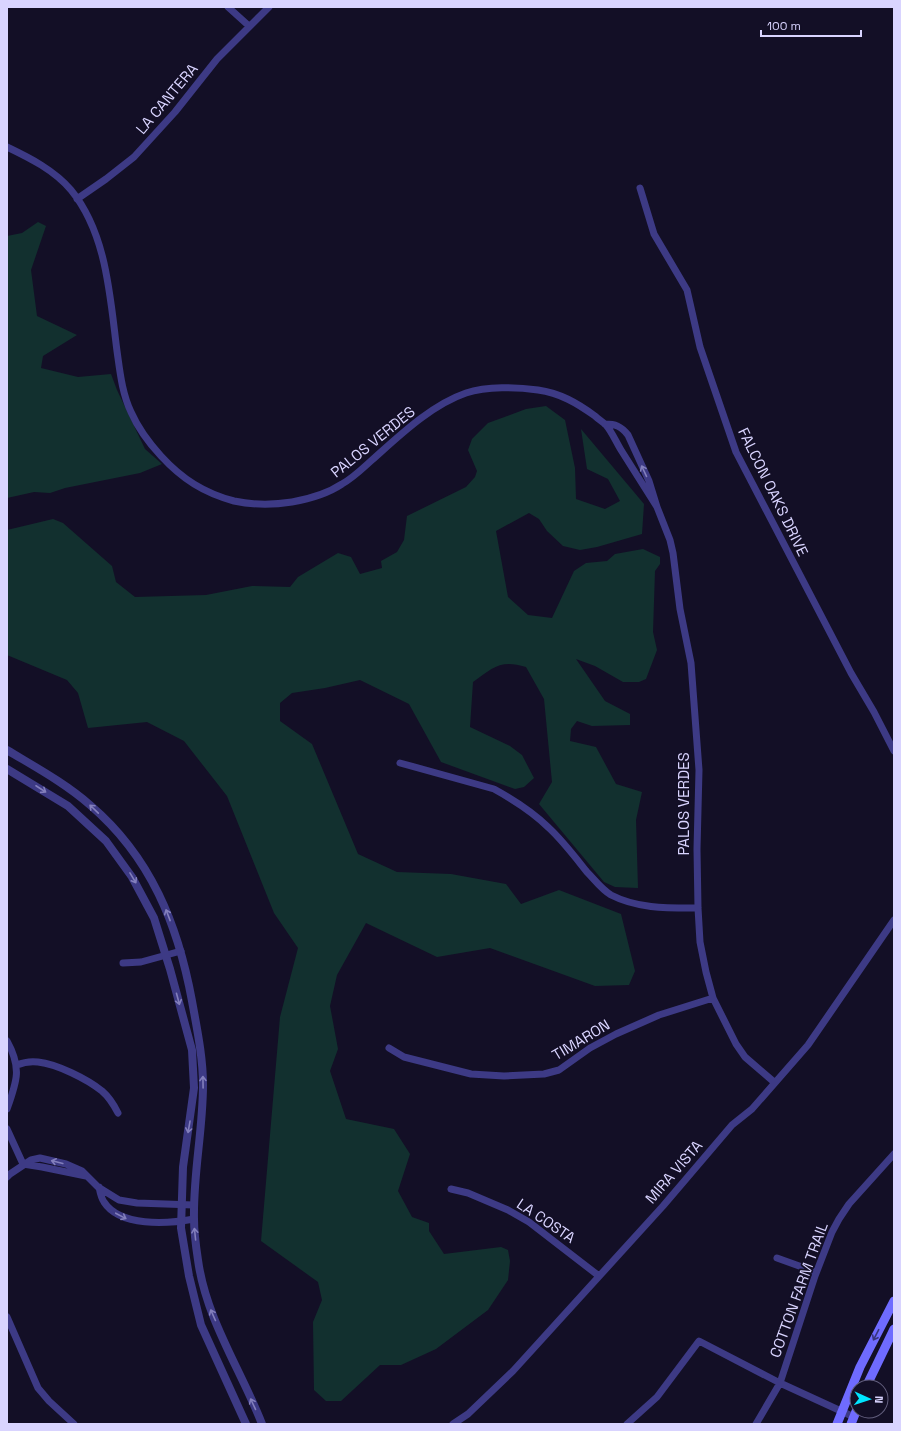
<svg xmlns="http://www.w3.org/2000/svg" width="901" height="1431" viewBox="0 0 901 1431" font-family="'Space Grotesk',sans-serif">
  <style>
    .green { fill: #12302f }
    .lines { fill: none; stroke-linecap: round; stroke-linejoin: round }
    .minor { stroke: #3d3a85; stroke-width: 7 }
    .tertiary { stroke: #3d3a85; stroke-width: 8 }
    .secondary { stroke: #6f6bff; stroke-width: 9 }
    .oneway { stroke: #837fbc }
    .oneway2 { stroke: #38347d }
    .labels { text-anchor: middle; stroke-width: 3.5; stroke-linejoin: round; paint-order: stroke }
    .street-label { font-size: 15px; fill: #d9d4ff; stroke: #130f26 }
  </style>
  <rect width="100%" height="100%" fill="#130f26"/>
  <path class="green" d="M38 222 46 226 31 270 37 316 77 335 43 356 41 368 78 377 111 374 117 390 145 449 162 464 140 473 65 488 50 493 34 492 7 498V236L22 233Z
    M546 406 565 420 575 468 576 499 605 509 620 501 608 479 587 469 581 429 644 504 642 534 597 547 580 550 563 546 547 531 539 519 529 513 496 531 508 597 528 615 552 618 574 571 586 563 607 561 615 554 643 549 660 557V564L655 571 653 632 657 650 646 679 639 682H623L595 666 576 659 605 701 630 714V725L592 726 577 721 571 729 570 741 596 747 616 784 642 792 636 820 638 888 615 887 604 882 539 804 552 782 544 699 526 667C500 659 493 668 473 682L470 727 510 746 522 755 534 778 524 787 515 789 441 762 409 704 360 680 325 688 292 693 280 703V721L312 744 358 854 397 872 451 874 506 884 521 904 559 890 621 914 635 971 629 985 595 986 490 948 437 957 366 923 337 975 330 1006 338 1049 330 1071 346 1119 394 1129 410 1154 398 1191 412 1217 429 1223V1231L444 1254 501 1247 508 1250 510 1261 508 1280 488 1310 436 1349 401 1365H380L341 1401H326L314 1390 313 1322 322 1300 318 1282 261 1241 280 1017 298 948 274 913 227 796 184 741 147 722 88 728 78 693 67 680 7 655V530L53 519 63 523 112 566 116 582 135 597 206 595 252 586 290 587 298 577 338 553 351 557 360 574 382 568 381 561 397 552 404 540 407 516 466 487 475 477 477 471 468 450 472 439 488 423 526 409Z"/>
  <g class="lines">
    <path class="minor" d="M228 7 249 26
      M7 147C30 158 54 170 71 190 107 234 110 297 117 351 120 372 122 393 131 412 138 428 149 443 161 456 182 479 204 493 234 501 253 505 273 505 292 502 309 499 327 494 342 484 353 478 362 469 372 460 399 436 431 405 466 393 487 386 517 387 538 390 560 393 577 403 595 416 598 419 603 422 606 425 612 432 616 442 621 450 633 469 645 488 657 507
      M640 188 654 234 687 290 700 347 736 452 851 673 874 712 894 751
      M77 199 106 179 134 157 175 112 217 59 269 7
      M605 424C615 424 621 426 628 435L649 481 657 507 670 540 673 553 680 609 691 663 699 770 697 849 698 908 700 942 706 972 713 998 736 1044 745 1057 774 1082
      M400 763 494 789C514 800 533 812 549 828 563 841 575 857 587 872 595 880 601 889 611 895 638 909 669 908 698 908
      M123 963 141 962 181 951
      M7 1041C22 1068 17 1081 7 1109
      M389 1048 404 1057 471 1074 504 1076 544 1074 559 1070 590 1048 616 1034 659 1015 713 998
      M17 1065C24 1062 30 1061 38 1062 57 1064 87 1079 102 1091 109 1097 114 1105 118 1113
      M7 1129 23 1164
      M23 1164 42 1167 86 1176
      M7 1177 10 1174 31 1160 40 1158 66 1164 82 1171 98 1187 119 1200 137 1203 194 1205
      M99 1187C100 1192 101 1198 104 1202 120 1227 167 1224 194 1219
      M451 1189 468 1193 508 1210 529 1222 599 1276
      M777 1258 816 1272
      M7 1317 38 1388 49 1401 74 1424
      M453 1424 468 1414 513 1371 663 1206 732 1125 752 1109 808 1045 894 920
      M627 1424 657 1397 699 1341 780 1383 854 1417
      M756 1424 780 1383 815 1276 832 1232 839 1219 849 1204 894 1154"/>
    <path class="tertiary" d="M7 750C35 767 65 783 90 805 151 857 178 925 192 1001 197 1029 203 1057 203 1085 203 1130 193 1174 194 1219 194 1232 196 1247 198 1260 206 1319 241 1370 262 1424
      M7 769 68 806 106 841 132 877 154 918 170 969 192 1050 194 1088 183 1167 181 1228 189 1276 201 1325 246 1424"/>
    <path class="secondary" d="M866 1387 894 1329
      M837 1424 860 1367 894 1301
      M851 1424 857 1409"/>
  </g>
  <defs><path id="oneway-shaft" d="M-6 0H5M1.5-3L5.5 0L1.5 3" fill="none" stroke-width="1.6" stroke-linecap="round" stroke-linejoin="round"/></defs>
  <g class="oneway">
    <use href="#oneway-shaft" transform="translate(644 471) rotate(-115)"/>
    <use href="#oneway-shaft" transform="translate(41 789) rotate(33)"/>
    <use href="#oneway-shaft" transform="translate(94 809) rotate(-136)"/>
    <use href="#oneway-shaft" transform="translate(133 878) rotate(59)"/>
    <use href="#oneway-shaft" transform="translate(168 915) rotate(-111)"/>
    <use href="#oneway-shaft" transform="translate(178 999) rotate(75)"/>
    <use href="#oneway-shaft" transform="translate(203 1082) rotate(-91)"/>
    <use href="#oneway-shaft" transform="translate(189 1127) rotate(100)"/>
    <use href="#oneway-shaft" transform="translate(57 1162) rotate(-166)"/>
    <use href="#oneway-shaft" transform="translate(121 1216) rotate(28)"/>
    <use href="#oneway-shaft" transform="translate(195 1234) rotate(-96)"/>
    <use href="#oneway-shaft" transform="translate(213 1315) rotate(-114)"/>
    <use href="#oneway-shaft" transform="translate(253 1404) rotate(-115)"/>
  </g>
  <use class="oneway2" href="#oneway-shaft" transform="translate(876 1335) rotate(117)"/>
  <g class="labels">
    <g class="street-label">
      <text transform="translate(167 99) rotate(-50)" y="5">LA CANTERA</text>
      <text transform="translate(373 442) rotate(-39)" y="5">PALOS VERDES</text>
      <text transform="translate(773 492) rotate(64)" y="5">FALCON OAKS DRIVE</text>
      <text transform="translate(684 804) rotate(-90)" y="5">PALOS VERDES</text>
      <text transform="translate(581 1040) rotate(-31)" y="5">TIMARON</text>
      <text transform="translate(674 1172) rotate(-49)" y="5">MIRA VISTA</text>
      <text transform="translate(546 1221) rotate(34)" y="5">LA COSTA</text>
      <text transform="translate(799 1290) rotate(-70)" y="5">COTTON FARM TRAIL</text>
    </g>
  </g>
  <rect width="901" height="1431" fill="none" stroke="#d9d4ff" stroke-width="16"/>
  <g transform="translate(869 1399) rotate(93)"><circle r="19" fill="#130f26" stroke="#625e7d"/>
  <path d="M0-3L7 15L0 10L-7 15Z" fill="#00e5ff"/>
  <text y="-6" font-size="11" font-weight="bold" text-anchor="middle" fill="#d9d4ff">N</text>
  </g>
  <path d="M761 30v6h100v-6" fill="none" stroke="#d9d4ff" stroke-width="2"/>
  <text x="767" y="30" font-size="12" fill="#d9d4ff" stroke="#130f26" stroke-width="3" paint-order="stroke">100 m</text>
</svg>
